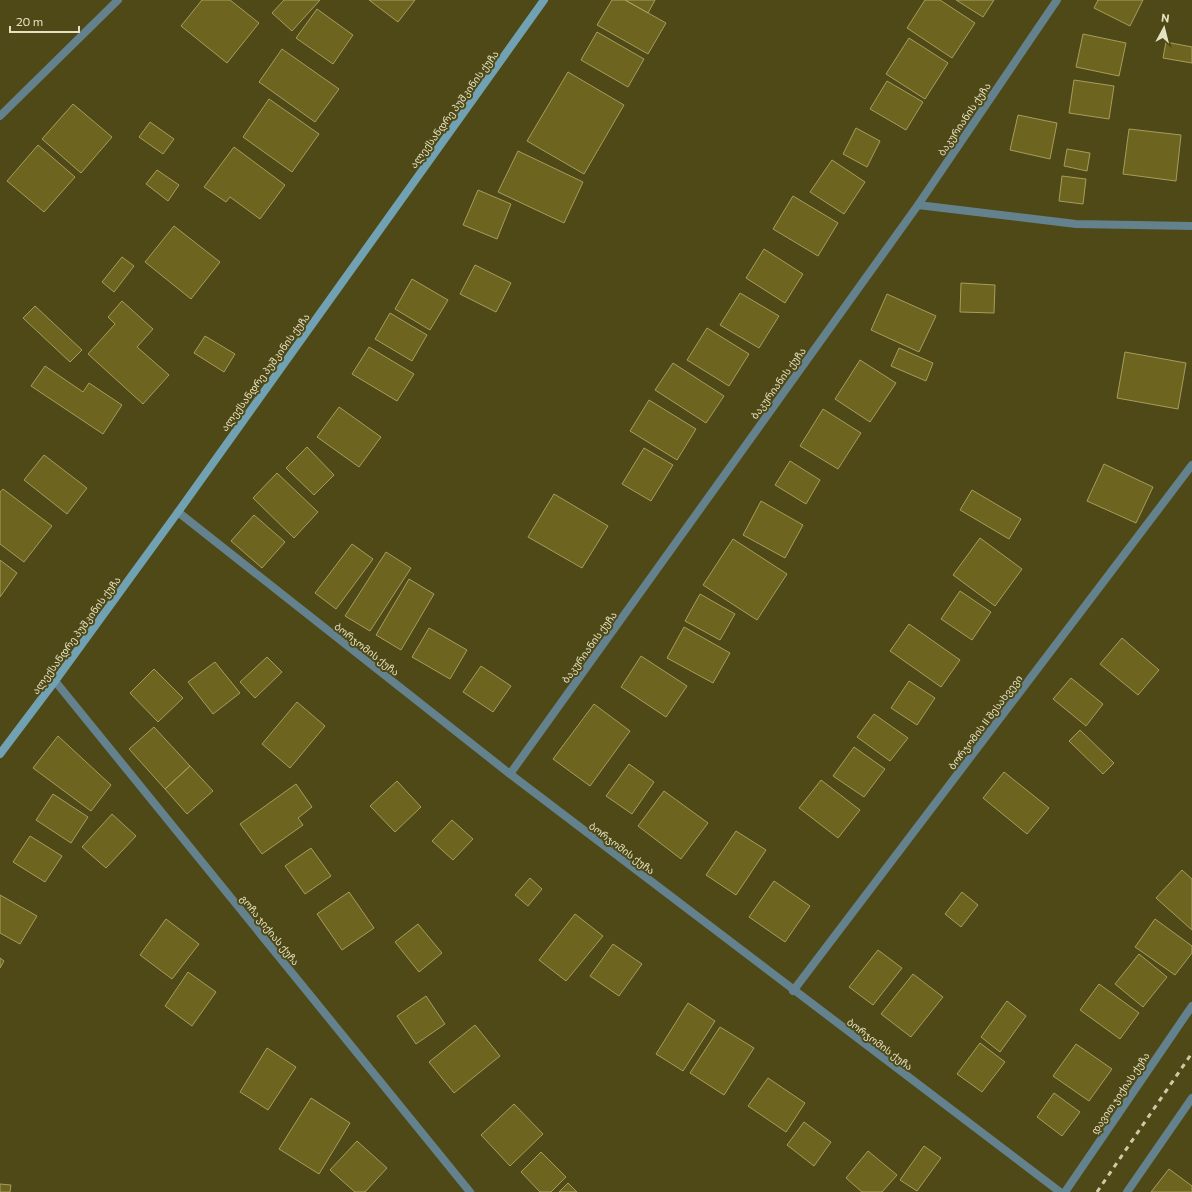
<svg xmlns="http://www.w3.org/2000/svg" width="1192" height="1192" viewBox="0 0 1192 1192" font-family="Commissioner,'Noto Sans Georgian',sans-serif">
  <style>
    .building { fill: #6d641f; stroke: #a69d5c }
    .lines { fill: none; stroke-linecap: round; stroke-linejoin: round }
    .street { stroke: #64828d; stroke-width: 8 }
    .secondary { stroke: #71a2b4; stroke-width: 8 }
    .rail { stroke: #cecaa6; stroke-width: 3; stroke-dasharray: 5 5; stroke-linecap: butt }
    .labels { text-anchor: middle; stroke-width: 4; stroke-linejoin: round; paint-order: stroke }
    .street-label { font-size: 10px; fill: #e5e2c1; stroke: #4f4917 }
  </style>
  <rect width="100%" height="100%" fill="#4f4917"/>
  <path class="building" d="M202 0H230L259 23 227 63 181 26Z
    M284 0H320L292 31 272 13Z
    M369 0H415L398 22Z
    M612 0H625L666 23 648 54 597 25Z
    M625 0H655L648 13Z
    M925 0H940L975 23 952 58 907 28Z
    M956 0H994L983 17Z
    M1098 0H1143L1130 26 1094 8Z
    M317 9 353 35 333 64 296 38Z
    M597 32 644 59 628 87 581 60Z
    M1083 34 1126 43 1119 76 1076 67Z
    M909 38 948 63 925 99 886 74Z
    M1166 42 1192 47V63L1163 58Z
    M282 49 339 89 315 122 259 82Z
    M568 72 624 105 584 174 527 141Z
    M1074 80 1114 86 1109 119 1069 113Z
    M887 81 923 102 906 130 870 109Z
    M269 99 319 134 292 172 243 137Z
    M73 104 112 137 81 173 42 139Z
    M1018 115 1057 123 1050 159 1010 150Z
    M150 122 174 139 163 154 139 137Z
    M856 128 880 141 867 167 843 154Z
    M1129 129 1181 135 1176 181 1123 174Z
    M38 145 75 177 44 212 7 181Z
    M234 147 285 185 260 219 230 197 226 202 204 187Z
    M1067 149 1090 153 1087 171 1064 166Z
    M518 151 583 182 564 223 498 192Z
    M832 160 865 182 844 214 810 192Z
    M157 170 179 185 168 201 146 184Z
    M1062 176 1086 179 1083 204 1059 201Z
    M478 190 511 204 497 239 463 225Z
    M793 196 838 223 818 256 773 229Z
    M174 226 220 262 191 299 145 262Z
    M764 249 803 274 785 303 746 278Z
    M122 257 134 266 114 292 102 282Z
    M475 265 511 283 496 312 460 294Z
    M412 279 448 300 430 330 395 309Z
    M961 283 995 285 994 313 960 312Z
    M740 293 779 316 759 348 720 325Z
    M887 294 936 316 919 352 871 330Z
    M122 301 153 329 137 347 169 375 143 404 88 354 115 324 108 317Z
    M35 306 82 350 70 362 23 318Z
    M390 313 427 335 412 361 375 339Z
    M707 328 749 354 729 386 687 360Z
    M205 336 235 354 224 372 194 353Z
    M369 347 414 374 397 401 352 374Z
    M899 348 933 363 926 381 891 366Z
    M1125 352 1186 363 1178 409 1117 398Z
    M860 360 896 383 870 422 835 399Z
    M673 363 724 396 706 423 655 390Z
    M45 366 83 392 89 383 122 405 103 434 31 386Z
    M649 400 696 429 677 460 630 431Z
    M339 407 381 437 359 467 317 437Z
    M823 409 861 433 838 469 800 446Z
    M307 447 334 475 314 495 286 468Z
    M644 448 673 465 651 501 622 484Z
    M44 455 87 488 67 514 24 480Z
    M790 461 820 480 806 504 775 485Z
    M1104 464 1153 487 1136 523 1087 501Z
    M277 473 318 512 294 538 253 498Z
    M3 489 52 526 24 562 0 544V492Z
    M972 490 1021 519 1009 539 960 510Z
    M554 494 608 526 582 568 528 537Z
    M761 501 803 525 785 558 743 535Z
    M254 515 285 542 262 568 231 541Z
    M980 538 1022 569 995 606 953 575Z
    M733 539 787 574 757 620 703 585Z
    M352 544 373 559 336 609 315 593Z
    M386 552 411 568 370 631 345 616Z
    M0 560 17 573 0 597Z
    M409 579 434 594 401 650 376 635Z
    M960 591 991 612 972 640 941 619Z
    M700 594 735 614 720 640 685 621Z
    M909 624 960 660 941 687 890 651Z
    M684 627 730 653 713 683 667 658Z
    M429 628 467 650 450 679 412 657Z
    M1122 638 1159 670 1138 695 1100 664Z
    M641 656 687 686 666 717 621 687Z
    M267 657 282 672 255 698 240 682Z
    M215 662 240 693 213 714 188 682Z
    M481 666 511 686 493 712 463 692Z
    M154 669 183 698 158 722 130 693Z
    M1071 678 1103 704 1086 726 1053 699Z
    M909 681 935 698 917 725 891 708Z
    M297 702 325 726 290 768 262 744Z
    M594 704 630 731 590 786 553 759Z
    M874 714 908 738 890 761 857 737Z
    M154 727 190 766 165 789 129 749Z
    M1080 730 1114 763 1103 774 1069 741Z
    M58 736 111 785 91 811 33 768Z
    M854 747 885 769 864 797 833 776Z
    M629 764 654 782 632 814 606 796Z
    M190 766 213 791 187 814 165 789Z
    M1004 772 1049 808 1027 834 983 798Z
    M821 780 860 810 838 838 799 808Z
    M397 781 421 807 395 832 370 806Z
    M296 784 312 807 298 818 303 825 262 854 240 824Z
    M664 791 708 823 681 859 638 826Z
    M53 794 88 817 71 843 36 820Z
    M112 814 136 836 106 868 82 847Z
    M452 820 473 839 453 860 432 841Z
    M736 831 766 850 736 895 706 875Z
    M30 836 62 856 45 882 13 862Z
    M311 848 331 876 305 894 285 866Z
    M1182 870 1192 879V930L1156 898Z
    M530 878 542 889 528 906 515 895Z
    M774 881 810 906 785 942 749 917Z
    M349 892 374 928 342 950 317 914Z
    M962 892 978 905 961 927 945 914Z
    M0 895 37 916 20 944 0 933Z
    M575 914 603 936 566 981 539 960Z
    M166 919 199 944 172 979 140 955Z
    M1155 919 1192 946V953L1175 975 1135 947Z
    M418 924 442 953 419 972 395 942Z
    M613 944 642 964 619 996 590 976Z
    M878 950 902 968 873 1005 849 987Z
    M1139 954 1167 977 1143 1007 1115 984Z
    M0 958 4 961 0 968Z
    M188 972 216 992 192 1026 165 1006Z
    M913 974 943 997 911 1037 881 1014Z
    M1099 984 1139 1013 1120 1039 1080 1010Z
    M426 996 445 1024 416 1044 397 1016Z
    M1007 1001 1026 1016 1000 1052 981 1037Z
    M688 1003 715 1021 683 1071 656 1054Z
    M475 1025 500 1056 454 1093 429 1062Z
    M720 1027 754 1048 724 1095 690 1073Z
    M980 1043 1005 1062 982 1092 957 1074Z
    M1076 1044 1112 1069 1089 1101 1053 1076Z
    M267 1048 296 1067 268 1110 240 1092Z
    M768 1078 805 1103 786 1132 748 1106Z
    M1054 1093 1080 1112 1062 1136 1037 1117Z
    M311 1098 350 1123 319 1174 279 1149Z
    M514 1104 543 1134 510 1166 481 1135Z
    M804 1122 831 1142 814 1166 787 1145Z
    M357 1141 387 1168 365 1192H355L330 1170Z
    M924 1146 941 1158 917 1191 900 1180Z
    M868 1151 897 1175 882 1192H862L846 1178Z
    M541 1152 566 1177 551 1192H540L521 1172Z
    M1169 1169 1192 1186V1192H1151Z
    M568 1183 577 1192H559Z
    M0 1184 11 1185 10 1192H0Z"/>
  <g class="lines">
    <path class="street" d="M0 116 118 0
      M918 205 1076 224 1192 226
      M178 512 510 774 1060 1192
      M55 681 470 1192
      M510 774 918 205 1057 0
      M793 991 1192 465
      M1065 1192 1192 1006
      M1127 1192 1192 1098"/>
    <path class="secondary" d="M0 754 55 681 178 512 544 0"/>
    <path class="rail" d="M1097 1192 1192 1053"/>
  </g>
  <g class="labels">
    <g class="street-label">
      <text transform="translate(454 109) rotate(-54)" y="4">ალექსანდრე პუშკინის ქუჩა</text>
      <text transform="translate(964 119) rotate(-56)" y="4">ბაკურიანის ქუჩა</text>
      <text transform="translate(265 372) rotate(-54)" y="4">ალექსანდრე პუშკინის ქუჩა</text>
      <text transform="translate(778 383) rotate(-54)" y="4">ბაკურიანის ქუჩა</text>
      <text transform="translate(76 635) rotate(-54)" y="4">ალექსანდრე პუშკინის ქუჩა</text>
      <text transform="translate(589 647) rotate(-54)" y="4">ბაკურიანის ქუჩა</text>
      <text transform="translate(367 649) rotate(38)" y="4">ბორჯომის ქუჩა</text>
      <text transform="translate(985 722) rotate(-53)" y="4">ბორჯომის II შესახვევი</text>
      <text transform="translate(622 848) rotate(37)" y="4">ბორჯომის ქუჩა</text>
      <text transform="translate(270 930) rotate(51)" y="4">გოჩა ჯიქიას ქუჩა</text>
      <text transform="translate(880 1044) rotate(37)" y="4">ბორჯომის ქუჩა</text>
      <text transform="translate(1120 1093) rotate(-56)" y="4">დავით ჯიქიას ქუჩა</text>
    </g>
  </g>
  <g transform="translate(1164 28) rotate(7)" stroke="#4f4917" stroke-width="3" paint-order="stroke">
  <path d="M0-3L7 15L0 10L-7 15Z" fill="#e5e2c1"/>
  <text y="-6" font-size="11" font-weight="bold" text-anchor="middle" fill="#e5e2c1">N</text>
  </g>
  <path d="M10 26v6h69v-6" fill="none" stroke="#e5e2c1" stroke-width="2"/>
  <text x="16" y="26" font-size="12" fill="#e5e2c1" stroke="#4f4917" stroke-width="3" paint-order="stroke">20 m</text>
</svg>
